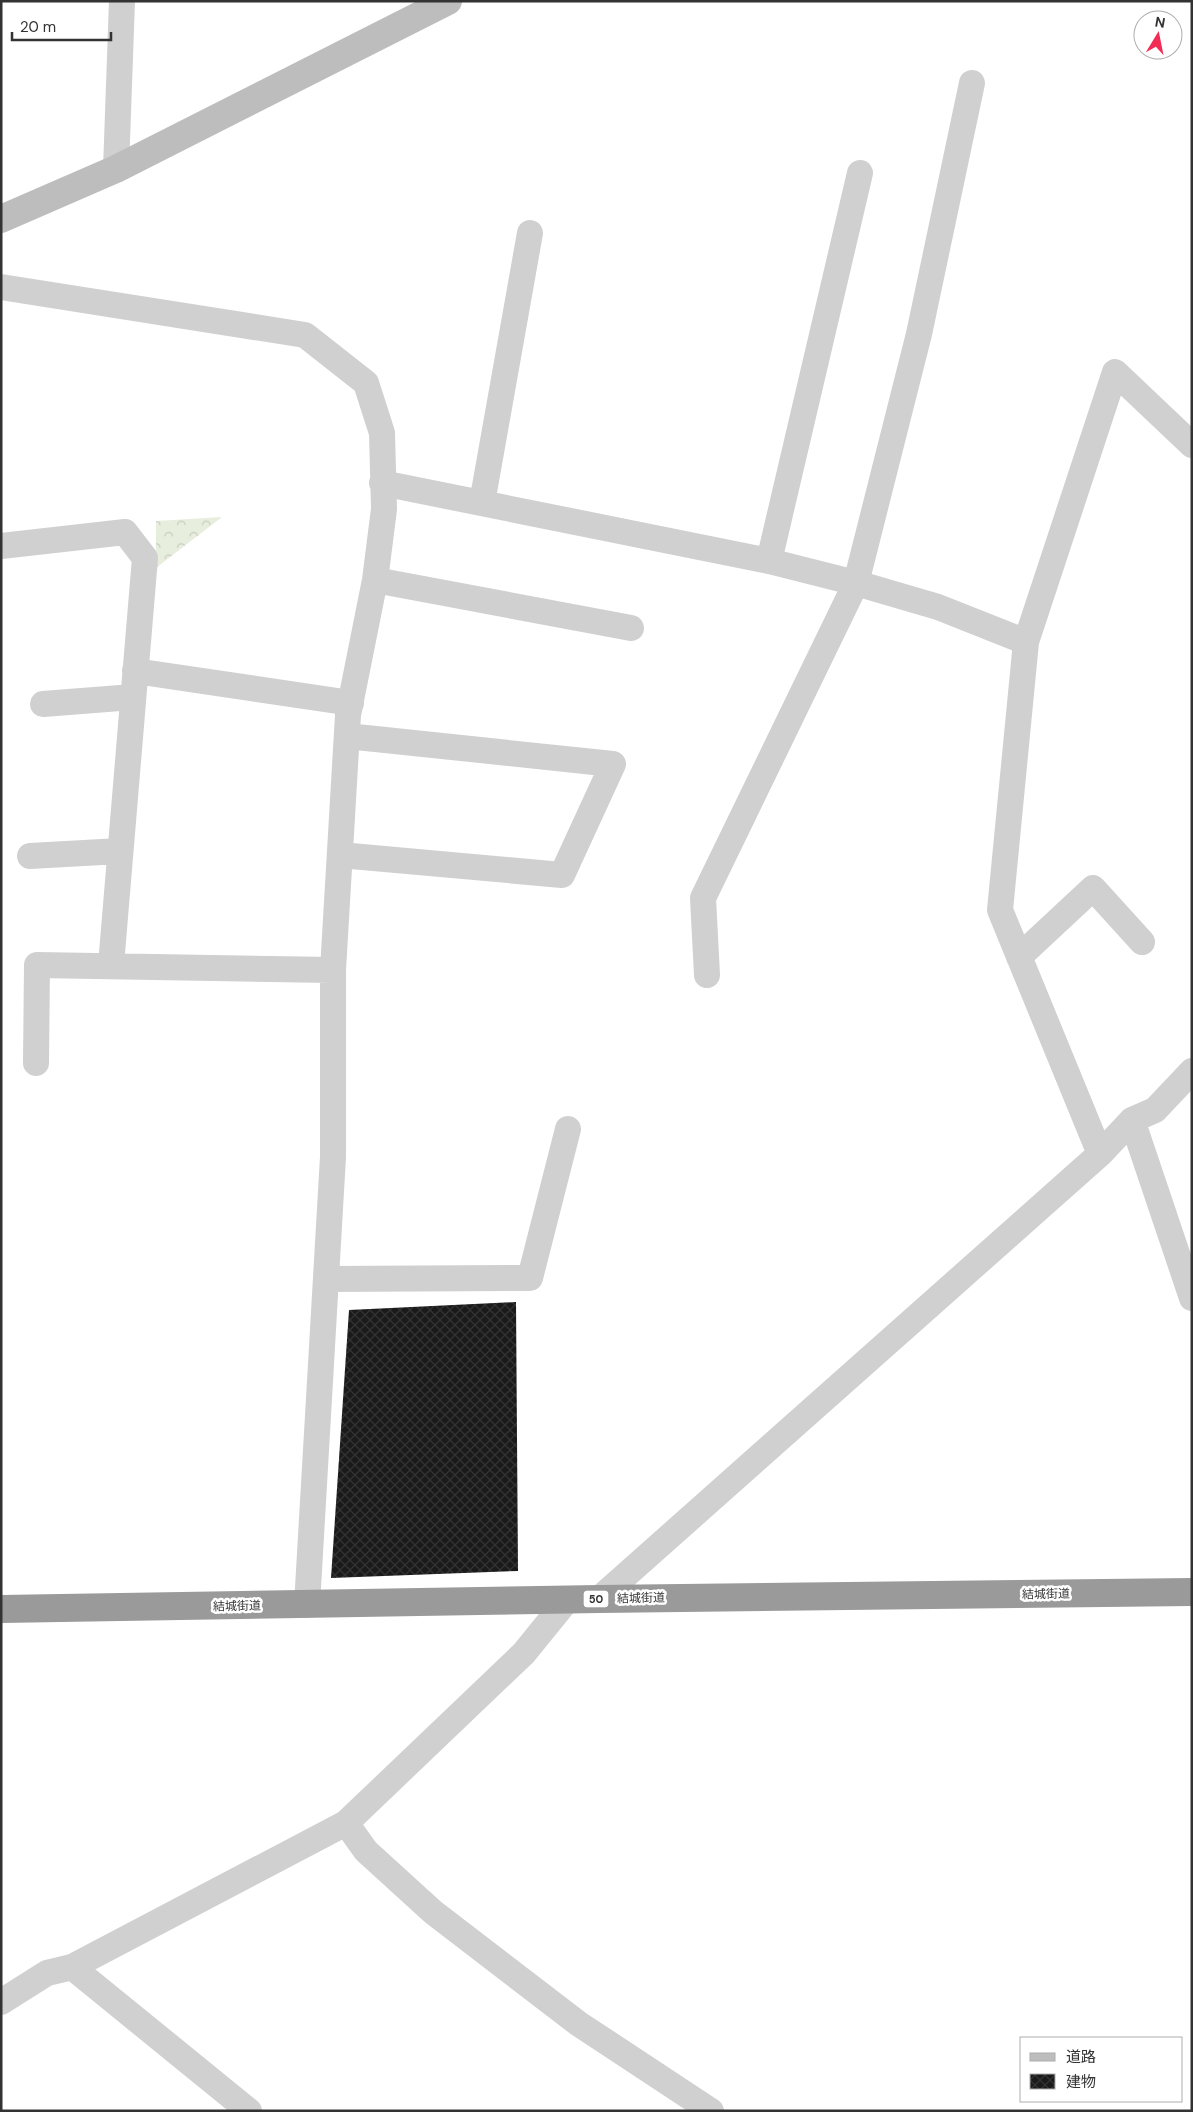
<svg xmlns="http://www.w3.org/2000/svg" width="1193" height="2112" viewBox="0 0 1193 2112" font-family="'DM Sans','Noto Sans JP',sans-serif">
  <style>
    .park { fill: url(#park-crowns) }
    .building { fill: url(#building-cross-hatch) }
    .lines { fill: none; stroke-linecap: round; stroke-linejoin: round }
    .street { stroke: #d0d0d0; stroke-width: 26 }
    .secondary { stroke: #bdbdbd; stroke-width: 28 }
    .highway { stroke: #9a9a9a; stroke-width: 28 }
    .labels { text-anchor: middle; stroke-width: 5; stroke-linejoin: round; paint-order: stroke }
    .shield { fill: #fff; stroke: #707070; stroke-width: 1 }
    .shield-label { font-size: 11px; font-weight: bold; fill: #333 }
    .street-label { font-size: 12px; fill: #333; stroke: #fff }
  </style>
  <defs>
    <pattern id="park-crowns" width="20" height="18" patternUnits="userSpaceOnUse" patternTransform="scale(1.25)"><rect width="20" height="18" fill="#e8eede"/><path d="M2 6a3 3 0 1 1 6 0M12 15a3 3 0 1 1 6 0" fill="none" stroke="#c7cdbf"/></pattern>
    <pattern id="building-cross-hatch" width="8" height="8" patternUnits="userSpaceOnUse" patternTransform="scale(1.25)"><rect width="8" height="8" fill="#1a1a1a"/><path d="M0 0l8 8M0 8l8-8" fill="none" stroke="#333"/></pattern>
  </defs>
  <rect width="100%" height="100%" fill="#fff"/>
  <path class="park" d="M222 517 156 568V521Z"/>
  <path class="building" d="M516 1302 518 1571 331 1578 349 1310Z"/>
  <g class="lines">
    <path class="street" d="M116 169 122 1
      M1 287 305 335 366 383 382 433 384 509 375 580 348 715 333 970V1157L307 1605
      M382 483 769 561 856 583 938 607 1026 642 1000 910 1100 1154
      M482 503 530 233
      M1 546 125 532 145 558 111 965
      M769 561 860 173
      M375 580 631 628
      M1026 642 1115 372 1192 445
      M135 671 351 703
      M43 704 133 697
      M340 855 562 875 613 764 347 736
      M30 856 120 851
      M1019 957 1093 888 1142 942
      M707 975 703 898 856 583 919 334 972 83
      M36 1063 37 965 333 970
      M1132 1120 1192 1298
      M326 1279 530 1278 568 1129
      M599 1599 1100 1154 1132 1120 1155 1110 1192 1071
      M346 1823 366 1851 433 1912 579 2024 711 2111
      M72 1967 249 2111
      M1 2002 47 1973 72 1967 346 1823 524 1653 567 1600"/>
    <path class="secondary" d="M1 219 116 169 448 1"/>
    <path class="highway" d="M1 1609 599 1599 1192 1592"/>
  </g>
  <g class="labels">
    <rect class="shield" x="583.5" y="1590.5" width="25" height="17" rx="4"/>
    <g class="shield-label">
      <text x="596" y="1603">50</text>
    </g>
    <g class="street-label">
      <text transform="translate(1046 1594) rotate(-1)" y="4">結城街道</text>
      <text transform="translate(641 1598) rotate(-1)" y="4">結城街道</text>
      <text transform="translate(237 1606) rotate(-1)" y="4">結城街道</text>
    </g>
  </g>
  <rect width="1193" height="2112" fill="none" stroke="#333333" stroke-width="5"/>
  <rect x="1020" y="2037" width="162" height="65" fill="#ffffff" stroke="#adadad"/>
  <rect x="1030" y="2053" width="25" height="8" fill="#bdbdbd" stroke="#adadad"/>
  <text x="1066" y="2062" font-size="15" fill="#333333">道路</text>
  <rect x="1030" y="2074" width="25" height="15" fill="url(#building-cross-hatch)" stroke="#adadad"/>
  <text x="1066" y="2087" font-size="15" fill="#333333">建物</text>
  <g transform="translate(1158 35) rotate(10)"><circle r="24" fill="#ffffff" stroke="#adadad"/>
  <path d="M0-4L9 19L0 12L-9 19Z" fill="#f22d55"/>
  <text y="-8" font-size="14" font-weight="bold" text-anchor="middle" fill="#333333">N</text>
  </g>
  <path d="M12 32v8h99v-8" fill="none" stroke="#333333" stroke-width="2.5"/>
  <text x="20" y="32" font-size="15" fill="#333333" stroke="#ffffff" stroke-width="4" paint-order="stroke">20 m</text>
</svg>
